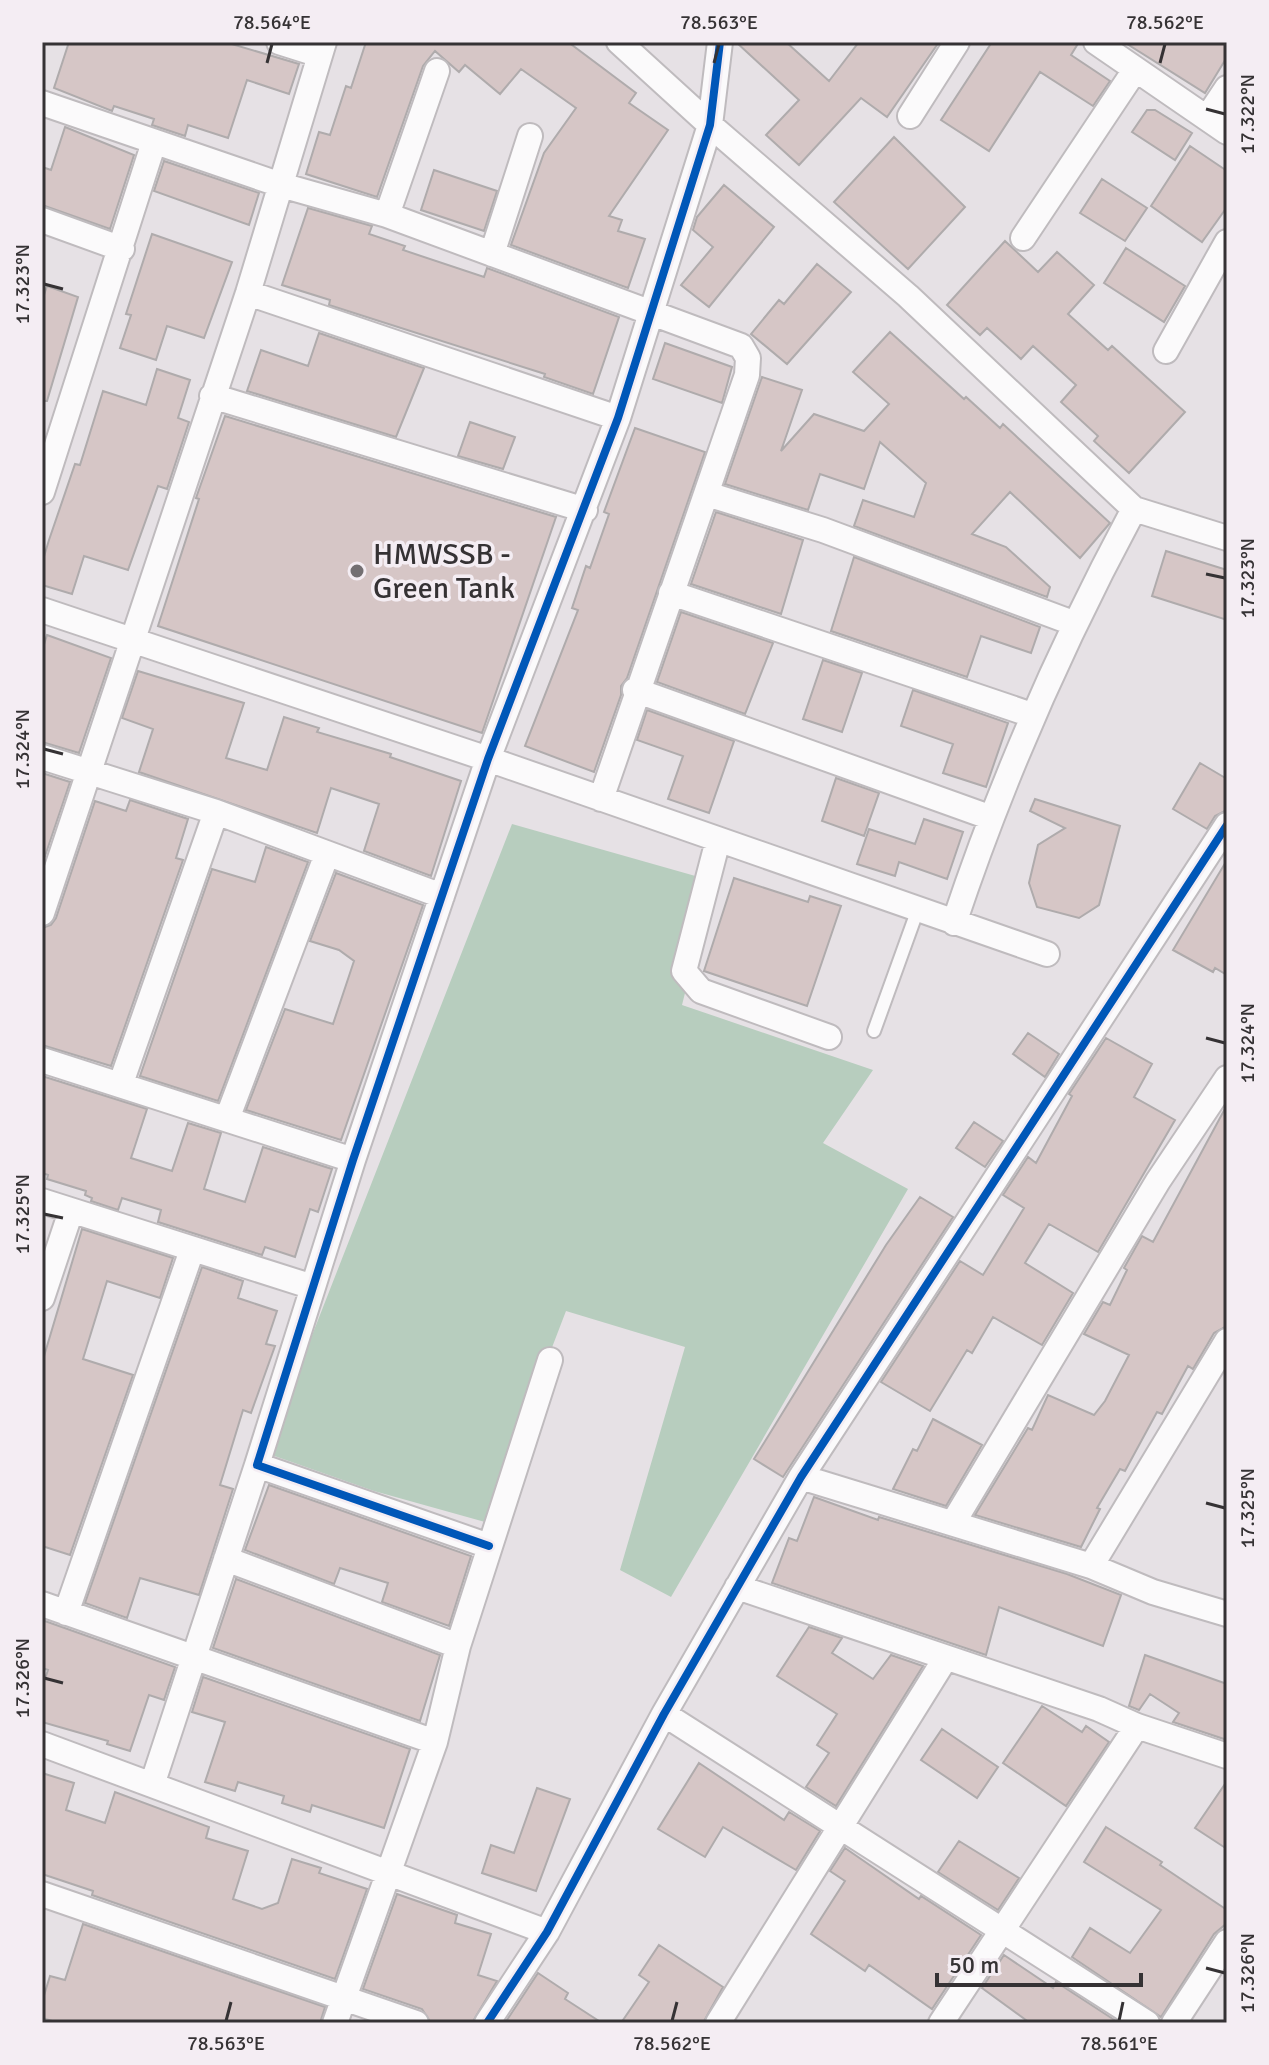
<svg xmlns="http://www.w3.org/2000/svg" width="1269" height="2065" viewBox="0 0 1269 2065" font-family="Signika,sans-serif">
  <style>
    .green { fill: #b7cdbe }
    .building { fill: #d6c6c6; stroke: #afabac; stroke-width: 2 }
    .lines { fill: none; stroke-linecap: round; stroke-linejoin: round }
    .service-casing { stroke: #bfbbbe; stroke-width: 16 }
    .minor-casing { stroke: #bfbbbe; stroke-width: 28 }
    .service { stroke: #fbfafb; stroke-width: 12 }
    .minor { stroke: #fbfafb; stroke-width: 24 }
    .cycleway-casing { stroke: #f4edf3; stroke-width: 13 }
    .cycleway { stroke: #0057b8; stroke-width: 8 }
    .ticks { fill: none; stroke: #353234; stroke-width: 3 }
    .poi-dot { fill: #736f72; stroke: #f4edf3; stroke-width: 3 }
    .labels { text-anchor: middle; stroke-width: 7; stroke-linejoin: round; paint-order: stroke }
    .poi-label { font-size: 30px; fill: #353234; stroke: #f4edf3; text-anchor: start }
    .neatline { fill: none; stroke: #353234; stroke-width: 3 }
    .ticks-label { font-size: 20px; text-anchor: middle; fill: #353234 }
  </style>
  <rect width="100%" height="100%" fill="#e6e1e5"/>
  <path class="green" d="M512 824 713 881 682 1005 873 1070 823 1143 908 1189 671 1597 620 1570 685 1347 566 1311 485 1522 374 1491 266 1453Z"/>
  <path class="building" d="M69 42H225L299 64 289 94 247 80 228 138 188 125 185 136 152 125 154 119 114 106 112 111 54 88Z
    M366 42H568L636 93 629 103 668 130 609 216 622 220 618 231 645 239 628 288 511 245 544 153 576 108 521 69 500 94 465 65 459 72 435 51 423 66 377 197 306 174 319 132 330 135 346 86 351 88Z
    M736 42H786L829 81 859 42H939L887 117 861 98 799 165 766 135 799 100Z
    M992 42H1079L1071 55 1110 81 1093 106 1040 72 989 151 941 120Z
    M1124 42H1227V57L1205 93Z
    M1147 110H1155L1192 133 1175 160 1132 132Z
    M65 127 134 155 110 229 42 205V167L51 170Z
    M894 137 965 207 908 269 834 202Z
    M1190 146 1227 171V207L1202 242 1151 206Z
    M164 161 259 193 249 225 154 191Z
    M434 170 497 191 484 231 421 210Z
    M1102 179 1147 208 1125 241 1080 213Z
    M724 185 774 227 709 307 681 285 713 247 693 230 697 217Z
    M308 208 372 226 369 234 405 246 403 250 484 277 487 268 619 317 593 394 544 377 545 374 329 305 330 300 282 285Z
    M152 234 232 262 204 338 167 326 156 360 120 348 131 315 126 314Z
    M1005 241 1038 272 1057 252 1094 285 1068 314 1108 350 1112 346 1185 412 1129 473 1094 441 1098 436 1061 402 1076 385 1033 346 1021 359 987 328 980 335 947 305Z
    M1126 248 1185 286 1164 322 1104 283Z
    M817 264 851 292 787 364 751 334 779 300 784 304Z
    M47 286 78 297 47 401H42V301Z
    M890 332 964 399 966 397 1000 428 1003 424 1110 523 1080 558 1010 492 972 534 1006 547 1050 587 1047 597 854 526 863 500 914 517 926 483 880 442 864 489 820 474 808 510 725 484 762 377 802 390 781 451 814 414 864 431 889 404 853 372Z
    M319 333 424 368 396 437 247 391 261 350 308 366Z
    M665 343 732 367 722 403 653 379Z
    M157 369 190 380 178 418 189 422 167 489 158 486 128 570 84 556 72 594 42 585V563L49 540 75 464 80 465 103 391 146 405Z
    M225 416 556 517 482 733 158 626 199 499 196 498Z
    M470 422 515 437 503 469 458 456Z
    M635 428 705 452 627 678 621 686V695L594 772 525 746 578 610 572 608 586 566 590 568 609 514 604 512Z
    M716 512 803 540 781 614 691 584Z
    M1166 551 1227 570V620L1152 596Z
    M854 557 1040 627 1031 653 981 636 967 677 831 631Z
    M681 612 773 643 745 714 657 682Z
    M47 635 111 658 79 753 42 742V651Z
    M823 660 862 673 842 732 803 719Z
    M138 671 244 703 226 758 267 770 284 717 319 728 317 732 391 754 390 757 461 781 431 876 364 851 379 804 331 788 317 833 139 772 153 729 122 718Z
    M913 690 1008 723 986 787 943 773 953 744 901 726Z
    M647 710 734 741 709 813 668 799 683 756 637 740Z
    M1200 763 1227 779V810L1215 816 1207 829 1173 809Z
    M42 773 70 782 42 865Z
    M836 778 879 793 864 836 822 821Z
    M1035 799 1120 826 1099 905 1079 918 1037 907 1029 883 1038 845 1065 828 1030 811Z
    M130 800 188 819 176 858 183 860 111 1066 42 1045V928L51 925 56 918 95 801 126 811Z
    M924 819 963 832 947 879 899 862 895 876 857 864 869 829 915 844Z
    M266 847 308 862 218 1101 140 1076 212 869 255 882Z
    M1227 860V975L1215 968 1213 972 1173 950Z
    M336 873 423 905 341 1140 246 1110 285 1009 333 1024 354 961 339 950 310 941Z
    M734 878 808 902 810 896 841 906 807 1006 704 971Z
    M1028 1033 1059 1054 1045 1077 1013 1054Z
    M1106 1038 1152 1064 1134 1097 1175 1120 1098 1252 1049 1224 1025 1263 1073 1293 1042 1345 993 1317 972 1353 967 1350 930 1411 881 1382 960 1261 983 1275 1024 1208 1003 1195 1028 1157 1036 1163 1072 1096 1069 1094Z
    M42 1076 147 1109 131 1158 172 1171 188 1123 221 1133 204 1189 245 1202 263 1147 332 1169 318 1212 310 1209 295 1257 265 1247 262 1255 158 1222 161 1210 122 1198 118 1210 91 1201 92 1198 85 1195 86 1191 47 1179 48 1175 42 1173Z
    M1227 1105V1326L1214 1333 1193 1369 1188 1366 1162 1414 1157 1412 1125 1471 1120 1469 1097 1508 1100 1509 1081 1547 975 1515 1028 1428 1032 1430 1048 1395 1094 1415 1105 1401 1129 1355 1084 1334 1103 1302 1110 1305 1127 1270 1124 1268 1142 1236 1153 1242Z
    M974 1122 1003 1141 985 1167 956 1148Z
    M920 1197 953 1217 783 1477 754 1459 886 1245Z
    M82 1229 173 1258 160 1298 107 1281 83 1359 133 1375 70 1555 42 1546V1363Z
    M202 1267 243 1281 238 1298 277 1311 266 1344 275 1346 251 1413 243 1410 220 1485 233 1489 199 1595 140 1578 127 1618 85 1603Z
    M933 1419 982 1445 946 1506 893 1489 913 1449 917 1451Z
    M269 1485 471 1556 449 1626 382 1602 388 1583 340 1568 334 1584 245 1550Z
    M814 1497 878 1520 879 1517 1067 1574 1121 1595 1103 1646 999 1607 986 1655 772 1583 789 1538 797 1541Z
    M236 1579 440 1655 420 1721 213 1648Z
    M42 1620 175 1667 164 1700 149 1695 130 1751 107 1744 108 1741 42 1722V1688L48 1670 42 1668Z
    M809 1627 842 1638 832 1653 873 1679 891 1655 923 1666 836 1806 806 1787 829 1753 817 1745 837 1714 777 1676Z
    M1145 1655 1227 1684V1740L1173 1722 1179 1713 1150 1694 1139 1710 1129 1706Z
    M203 1677 410 1749 384 1828 312 1805 310 1812 282 1803 284 1796 238 1782 235 1791 205 1782 225 1722 192 1712Z
    M1042 1706 1082 1732 1086 1726 1109 1742 1066 1806 1003 1763Z
    M942 1729 998 1767 977 1798 921 1760Z
    M699 1763 784 1820 789 1812 820 1831 796 1870 723 1827 705 1857 658 1829Z
    M42 1773 74 1783 66 1810 105 1823 115 1792 209 1827 206 1838 248 1851 233 1899 262 1909 278 1903 292 1859 321 1868 319 1873 367 1889 335 1979 92 1895 93 1891 42 1874Z
    M1227 1781V1849L1195 1828Z
    M537 1788 570 1799 536 1891 482 1873 491 1845 514 1853Z
    M1106 1827 1162 1862 1160 1865 1227 1910V1923L1214 1934 1161 2017 1072 1957 1090 1928 1130 1953 1161 1910 1084 1862Z
    M959 1841 1019 1878 998 1910 938 1872Z
    M845 1848 919 1899 921 1896 981 1935 932 2009 869 1965 865 1971 811 1934 845 1881 830 1871Z
    M397 1894 457 1915 455 1923 491 1934 478 1975 497 1981 472 2023H431L422 2009 363 1989Z
    M83 1924 325 2007 320 2023H59L42 2018V2002L50 1976 65 1980Z
    M659 1945 723 1987 703 2023H621L649 1982 639 1975Z
    M1004 1955 1053 1988 1056 1982 1119 2023H1030L982 1988Z
    M538 1973 568 1993 565 1999 602 2023H505Z"/>
  <g class="lines">
    <g class="service-casing">
      <path id="service" d="M874 1031 918 909"/>
    </g>
    <g class="minor-casing">
      <path id="minor" d="M279 42 320 55
        M619 42 710 125 908 296 1134 509 1227 538
        M1096 42 1227 132
        M42 103 281 185 387 215 741 346 748 358 747 375 601 799
        M910 116 957 42
        M1207 118 1227 88
        M387 215 437 71
        M42 220 122 249
        M1023 238 1135 70
        M492 254 530 136
        M248 293 618 418
        M1166 351 1227 242
        M212 396 585 510
        M42 492 154 142
        M707 494 823 530 1073 623
        M671 593 1032 715
        M42 610 488 759 1047 954
        M635 690 989 817
        M42 757 216 812 442 896
        M718 840 684 971 701 991 829 1037
        M42 913 248 293 324 42
        M954 923C1002 779 1062 643 1134 509
        M42 1060 353 1160
        M121 1083 216 812
        M227 1119 327 854
        M42 1201 313 1287
        M42 1298 71 1211
        M801 1477 1091 1566 1153 1592 1227 1614
        M953 1523 1158 1181 1227 1078
        M489 1546 257 1465 353 1160 488 759 618 418 710 125 720 42
        M226 1559 458 1646
        M1091 1566 1227 1341
        M737 1587 1099 1709 1137 1726 1227 1756
        M42 1604 435 1742
        M66 1613 192 1250
        M664 1714 1147 2023
        M42 1744 547 1932
        M153 1782 257 1465
        M42 1894 416 2023
        M335 2023 435 1742 458 1646 550 1360
        M487 2023 547 1932 664 1714 801 1477 1227 825
        M718 2023 945 1659
        M941 2023 1137 1726
        M1174 2023 1227 1942"/>
    </g>
    <use href="#service" class="service"/>
    <use href="#minor" class="minor"/>
    <g class="cycleway-casing">
      <path id="cycleway" d="M489 1546 257 1465 353 1160 488 759 618 418 710 125 720 42
        M487 2023 547 1932 664 1714 801 1477 1227 825"/>
    </g>
    <use href="#cycleway" class="cycleway"/>
  </g>
  <path class="ticks" d="M267 63 272 44M714 63 719 44M1160 63 1165 44M1206 109 1225 114M44 284 63 289M1206 574 1225 578M44 749 63 754M1206 1038 1225 1043M44 1214 63 1218M1206 1503 1225 1508M44 1678 63 1683M1206 1968 1225 1973M226 2021 231 2002M672 2021 677 2002M1119 2021 1123 2002"/>
  <circle class="poi-dot" cx="357" cy="571" r="8"/>
  <g class="labels">
    <g class="poi-label">
      <text x="373" y="564">HMWSSB -<tspan x="373" dy="34">Green Tank</tspan></text>
    </g>
  </g>
  <rect width="1269" height="2065" fill="none" stroke="#f4edf3" stroke-width="88"/>
  <path d="M937 1973v12h204v-12" fill="none" stroke="#353234" stroke-width="4"/>
  <text x="949" y="1973" font-size="24" fill="#353234" stroke="#f4edf3" stroke-width="6" paint-order="stroke">50 m</text>
  <rect x="44" y="44" width="1181" height="1977" class="neatline"/>
  <g class="ticks-label">
    <text x="272" y="29">78.564°E</text>
    <text x="719" y="29">78.563°E</text>
    <text x="1165" y="29">78.562°E</text>
    <text transform="translate(1247 114) rotate(-90)" y="7">17.322°N</text>
    <text transform="translate(22 284) rotate(-90)" y="7">17.323°N</text>
    <text transform="translate(1247 578) rotate(-90)" y="7">17.323°N</text>
    <text transform="translate(22 749) rotate(-90)" y="7">17.324°N</text>
    <text transform="translate(1247 1043) rotate(-90)" y="7">17.324°N</text>
    <text transform="translate(22 1214) rotate(-90)" y="7">17.325°N</text>
    <text transform="translate(1247 1508) rotate(-90)" y="7">17.325°N</text>
    <text transform="translate(22 1678) rotate(-90)" y="7">17.326°N</text>
    <text transform="translate(1247 1973) rotate(-90)" y="7">17.326°N</text>
    <text x="226" y="2050">78.563°E</text>
    <text x="672" y="2050">78.562°E</text>
    <text x="1119" y="2050">78.561°E</text>
  </g>
</svg>
